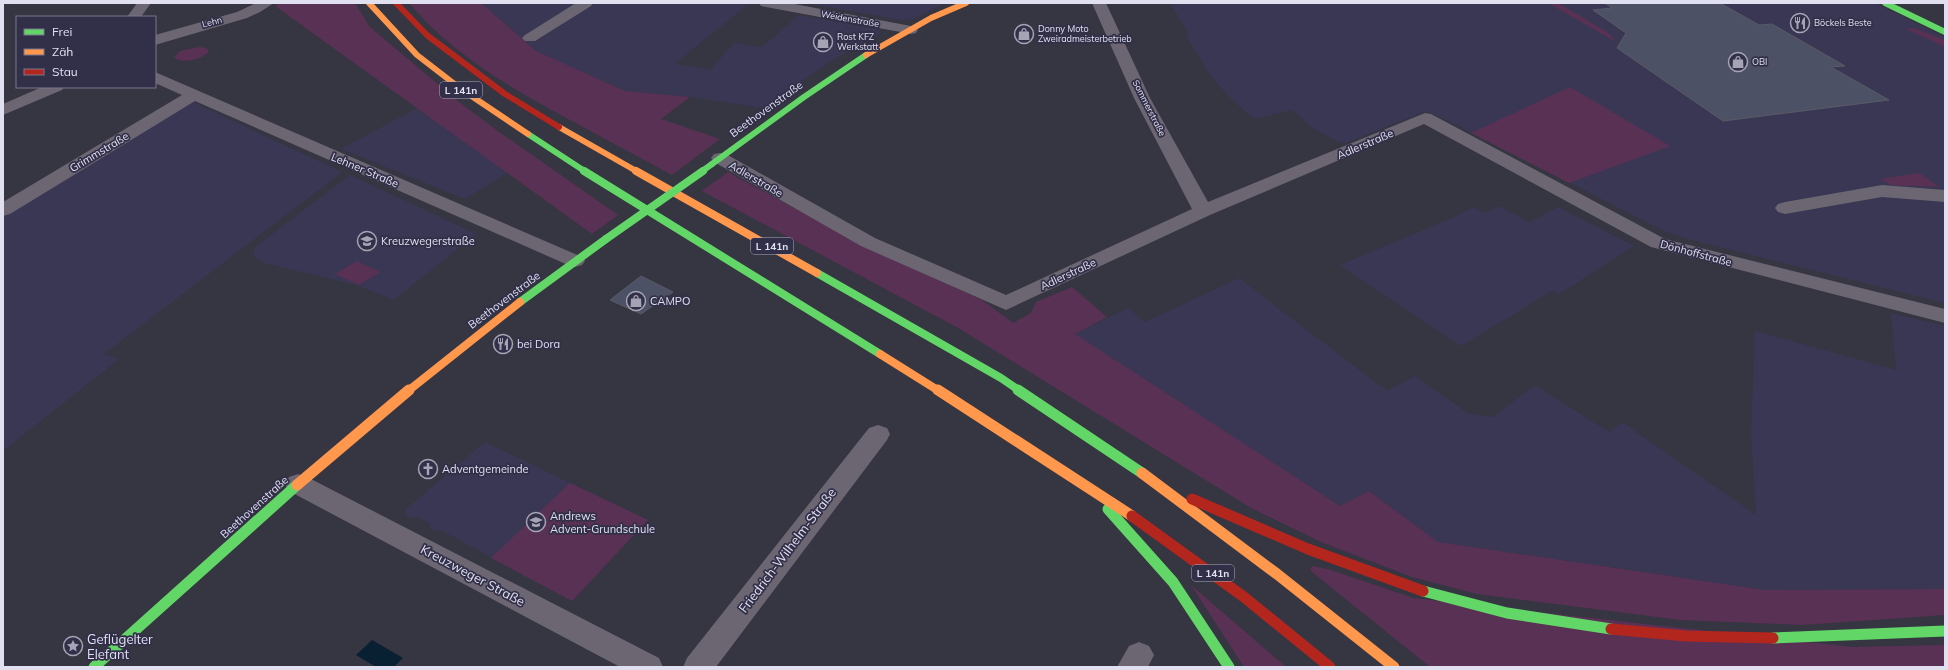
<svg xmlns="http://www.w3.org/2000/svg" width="1948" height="670" viewBox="0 0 1948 670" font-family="Mulish,sans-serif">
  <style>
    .built { fill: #3a3754 }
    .green { fill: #593155 }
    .water { fill: #091f32 }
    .building { fill: #4d5165; stroke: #595a65 }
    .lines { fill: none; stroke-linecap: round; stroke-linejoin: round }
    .street { fill: #6c6672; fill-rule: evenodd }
    .fast-far2 { stroke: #63d668; stroke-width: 6 }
    .fast-far1 { stroke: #63d668; stroke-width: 8 }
    .fast { stroke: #63d668; stroke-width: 11 }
    .slow-far2 { stroke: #ff974d; stroke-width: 6 }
    .slow-far1 { stroke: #ff974d; stroke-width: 8 }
    .slow { stroke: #ff974d; stroke-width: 11 }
    .jam-far1 { stroke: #b3261e; stroke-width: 6 }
    .jam { stroke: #b3261e; stroke-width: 11 }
    .fast-bridge-far1 { stroke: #63d668; stroke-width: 6 }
    .fast-bridge { stroke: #63d668; stroke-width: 8 }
    .labels { text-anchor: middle; stroke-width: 3.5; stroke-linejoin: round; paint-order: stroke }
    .far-street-label { font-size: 9px; fill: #e1e0f1; stroke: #322f48 }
    .far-poi-label { font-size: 9px; fill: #e1e0f1; stroke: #322f48; text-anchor: start }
    .shield { fill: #322f48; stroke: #acabbe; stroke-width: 1 }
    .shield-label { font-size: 10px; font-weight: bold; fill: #e1e0f1 }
    .street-label { font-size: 11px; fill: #e1e0f1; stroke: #322f48 }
    .poi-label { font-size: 11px; fill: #e1e0f1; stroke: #322f48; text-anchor: start }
    .near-street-label { font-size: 13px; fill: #e1e0f1; stroke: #322f48 }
    .near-poi-label { font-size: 13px; fill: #e1e0f1; stroke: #322f48; text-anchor: start }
  </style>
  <rect width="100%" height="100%" fill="#363542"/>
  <path class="built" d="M481 3H750L674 64 711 69 734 43 762 47 799 15 876 29 880 31V34L831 61 763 108 690 97 625 91 536 51Z
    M805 3H945L913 19 901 20Z
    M1170 3H1874L1945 37V303L1688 239 1662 230 1459 126 1426 111 1346 143 1338 142 1313 128 1292 110 1254 119 1230 98 1210 75 1186 36 1189 35Z
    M193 102 342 172 104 354 119 359 3 451V216Z
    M417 108 482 154 507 173 465 199 341 149Z
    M350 175 476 234 394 300 356 285 260 262 253 256 255 247Z
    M1499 206 1529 222 1558 207 1634 246 1559 294 1552 291 1461 346 1340 265 1454 217 1473 207 1485 213Z
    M1239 278 1387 391 1415 376 1469 414 1493 417 1535 385 1609 432 1622 422 1756 515 1751 433 1755 331 1896 370 1891 313 1945 326V589L1765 590 1438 542 1369 491 1340 506 1074 334 1128 308 1145 322Z
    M485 442 648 520 572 601 441 530 436 531 430 528 431 524 417 517 411 518 405 515V510Z"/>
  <path class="green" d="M279 3H355L370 27 459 102 495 129 618 215 592 234 275 6Z
    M409 3H481L536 51 625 91 690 97 661 119 720 139 672 175C638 157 604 138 570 120 511 88 453 55 409 3Z
    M1548 3H1558L1607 32 1618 43Z
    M1914 28 1945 40V47L1906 29Z
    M200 47 206 48 209 51C203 59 182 65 174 57L180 51Z
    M1570 87 1670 146 1569 183 1471 133Z
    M728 172 860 244 982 300 1013 323 1031 313 1036 302 1072 287 1107 317 1075 334 1340 506 1369 491 1438 542 1765 590 1945 589V615L1802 625 1680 620 1477 594 1412 577 1321 542 1251 508 960 329 702 191Z
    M1919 173 1940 187 1891 185 1880 179Z
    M357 261 380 272 359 285 335 274Z
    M570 483 648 520 572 601 491 558Z
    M1312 566 1328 569 1413 598 1852 647 1945 645V667H1430L1312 572 1310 569Z
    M1191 585 1286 667H1244Z"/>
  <path class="water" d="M372 640 403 658 394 667H376L356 655Z"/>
  <path class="building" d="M1605 3H1720L1759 25 1772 24 1845 66 1831 67 1889 100 1723 121 1617 48 1626 33 1593 10 1612 8Z
    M641 276 673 292 641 314 610 300Z"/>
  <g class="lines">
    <path class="street" d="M137 3H151L141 17H127Z
      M256 3H274L260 12 247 18 155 45V35L237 12Z
      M576 3H593L591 6 535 41H525L522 38 525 35Z
      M759 3H789L911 26 916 27 918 30 916 33 911 34 766 7 761 6Z
      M1092 3H1106L1150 98 1208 202 1425 113 1431 114 1665 239 1945 309V323L1651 247 1424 124 1210 215 1006 310 861 246 714 162 711 158 714 154 720 153 726 154 875 238 1006 295 1192 209 1134 98Z
      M155 72 582 257 585 261 582 265 575 267 568 265 195 101 10 214 3 216V202L182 95 155 83Z
      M42 87H64L62 90 3 115V104Z
      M1882 185 1945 190V202L1882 197 1785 214 1778 212 1775 208 1778 204 1785 202Z
      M878 425 887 428 890 434 887 440 716 667H683L687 658 869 428Z
      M298 474 307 477 659 658 663 667H620L289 491 285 484 289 477Z
      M1139 642 1149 646 1154 655 1148 667H1117L1129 646Z"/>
    <path class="fast-far2" d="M1885 3 1945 32
      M528 134 586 172
      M712 164 804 97 866 55"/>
    <path class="fast-far1" d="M584 171 880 354
      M817 273 1001 378 1020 391
      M520 302 606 239"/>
    <path class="fast" d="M1018 390 1142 473
      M1108 509 1173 582 1229 667
      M1423 591 1507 613 1611 629
      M1773 638 1945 631
      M94 667 297 485"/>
    <path class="slow-far2" d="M369 3 417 55 461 89 528 134
      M866 55 931 18 966 3
      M559 127 638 172"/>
    <path class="slow-far1" d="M636 171 817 273
      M880 354 939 391
      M408 391 520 302"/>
    <path class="slow" d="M938 390 1132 516
      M1142 473 1277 574 1394 667
      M297 485 409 390"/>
    <path class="jam-far1" d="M396 3 428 36 505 94 559 127"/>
    <path class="jam" d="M1192 499 1308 549 1423 591
      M1132 516 1244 597 1330 667
      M1611 629 1686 636 1773 638"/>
    <path class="fast-bridge-far1" d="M701 172 712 164"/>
    <path class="fast-bridge" d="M606 239 703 171"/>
  </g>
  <defs>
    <g id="restaurant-ring" transform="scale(1)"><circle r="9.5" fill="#322f48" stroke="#a5a4b4" stroke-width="1.5"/><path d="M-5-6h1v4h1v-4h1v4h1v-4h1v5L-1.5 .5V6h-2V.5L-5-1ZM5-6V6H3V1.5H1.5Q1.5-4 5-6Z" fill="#a5a4b4"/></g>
    <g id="shop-ring" transform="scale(1)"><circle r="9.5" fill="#322f48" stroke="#a5a4b4" stroke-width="1.5"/><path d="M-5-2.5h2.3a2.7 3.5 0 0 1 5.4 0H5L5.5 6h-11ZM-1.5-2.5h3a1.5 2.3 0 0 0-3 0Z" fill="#a5a4b4"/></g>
    <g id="school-ring" transform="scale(1)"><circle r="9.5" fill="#322f48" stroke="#a5a4b4" stroke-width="1.5"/><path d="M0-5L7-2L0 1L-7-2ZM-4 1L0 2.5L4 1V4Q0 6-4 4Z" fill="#a5a4b4"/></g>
    <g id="church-ring" transform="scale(1)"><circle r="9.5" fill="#322f48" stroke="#a5a4b4" stroke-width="1.5"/><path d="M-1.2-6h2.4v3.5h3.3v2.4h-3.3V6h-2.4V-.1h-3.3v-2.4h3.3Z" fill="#a5a4b4"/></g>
    <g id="sight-ring" transform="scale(1)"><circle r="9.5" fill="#322f48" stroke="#a5a4b4" stroke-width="1.5"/><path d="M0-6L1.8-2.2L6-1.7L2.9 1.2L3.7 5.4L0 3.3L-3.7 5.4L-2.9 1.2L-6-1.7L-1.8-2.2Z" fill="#a5a4b4"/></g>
  </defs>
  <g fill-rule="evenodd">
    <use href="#restaurant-ring" x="1800" y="23"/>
    <use href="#shop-ring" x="1024" y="34"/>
    <use href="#shop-ring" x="823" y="42"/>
    <use href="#shop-ring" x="1738" y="62"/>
    <use href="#school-ring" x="367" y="241"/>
    <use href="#shop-ring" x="636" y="301"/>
    <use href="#restaurant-ring" x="503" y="344"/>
    <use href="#church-ring" x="428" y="469"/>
    <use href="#school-ring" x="536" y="522"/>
    <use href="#sight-ring" x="73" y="646"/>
  </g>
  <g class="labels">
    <g class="far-street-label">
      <text transform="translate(850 19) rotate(10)" y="3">Weidenstraße</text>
      <text transform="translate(212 22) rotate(-15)" y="3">Lehn</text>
      <text transform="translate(1149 108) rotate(63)" y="3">Sommerstraße</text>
    </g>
    <g class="far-poi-label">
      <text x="1814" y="26">Böckels Beste</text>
      <text x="1038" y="32">Donny Moto<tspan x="1038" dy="10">Zweiradmeisterbetrieb</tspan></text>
      <text x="837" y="40">Rost KFZ<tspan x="837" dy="10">Werkstatt</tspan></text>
      <text x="1752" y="65">OBI</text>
    </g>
    <g class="shield">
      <rect x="440" y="82" width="42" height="16" rx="3"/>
      <rect x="751" y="238" width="42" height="16" rx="3"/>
      <rect x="1192" y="565" width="42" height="16" rx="3"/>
    </g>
    <g class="shield-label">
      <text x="461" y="94">L 141n</text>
      <text x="772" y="250">L 141n</text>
      <text x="1213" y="577">L 141n</text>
    </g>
    <g class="street-label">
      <text transform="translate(766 109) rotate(-36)" y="4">Beethovenstraße</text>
      <text transform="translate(1365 144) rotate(-23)" y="4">Adlerstraße</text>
      <text transform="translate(99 152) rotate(-31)" y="4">Grimmstraße</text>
      <text transform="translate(365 170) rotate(23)" y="4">Lehner Straße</text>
      <text transform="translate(756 179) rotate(30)" y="4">Adlerstraße</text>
      <text transform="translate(1696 253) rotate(15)" y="4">Dönhoffstraße</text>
      <text transform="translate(1068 274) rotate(-25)" y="4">Adlerstraße</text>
      <text transform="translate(504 300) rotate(-37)" y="4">Beethovenstraße</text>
      <text transform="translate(254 507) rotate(-42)" y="4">Beethovenstraße</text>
    </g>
    <g class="poi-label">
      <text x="381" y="245">Kreuzwegerstraße</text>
      <text x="650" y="305">CAMPO</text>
      <text x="517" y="348">bei Dora</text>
      <text x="442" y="473">Adventgemeinde</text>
      <text x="550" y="520">Andrews<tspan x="550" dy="13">Advent-Grundschule</tspan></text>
    </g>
    <g class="near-street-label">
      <text transform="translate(787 550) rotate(-53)" y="5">Friedrich-Wilhelm-Straße</text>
      <text transform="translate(473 575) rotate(28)" y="5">Kreuzweger Straße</text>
    </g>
    <g class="near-poi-label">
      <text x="87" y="644">Geflügelter<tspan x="87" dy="15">Elefant</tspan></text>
    </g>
  </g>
  <rect width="1948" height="670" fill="none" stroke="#e1e0f1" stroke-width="8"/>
  <rect x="16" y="16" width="140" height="72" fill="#322f48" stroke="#78768c"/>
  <rect x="24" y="29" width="20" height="6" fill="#63d668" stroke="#78768c"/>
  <text x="52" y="36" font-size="12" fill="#e1e0f1">Frei</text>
  <rect x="24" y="49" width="20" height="6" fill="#ff974d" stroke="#78768c"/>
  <text x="52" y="56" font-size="12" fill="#e1e0f1">Zäh</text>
  <rect x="24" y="69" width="20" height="6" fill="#b3261e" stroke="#78768c"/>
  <text x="52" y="76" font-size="12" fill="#e1e0f1">Stau</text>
</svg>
